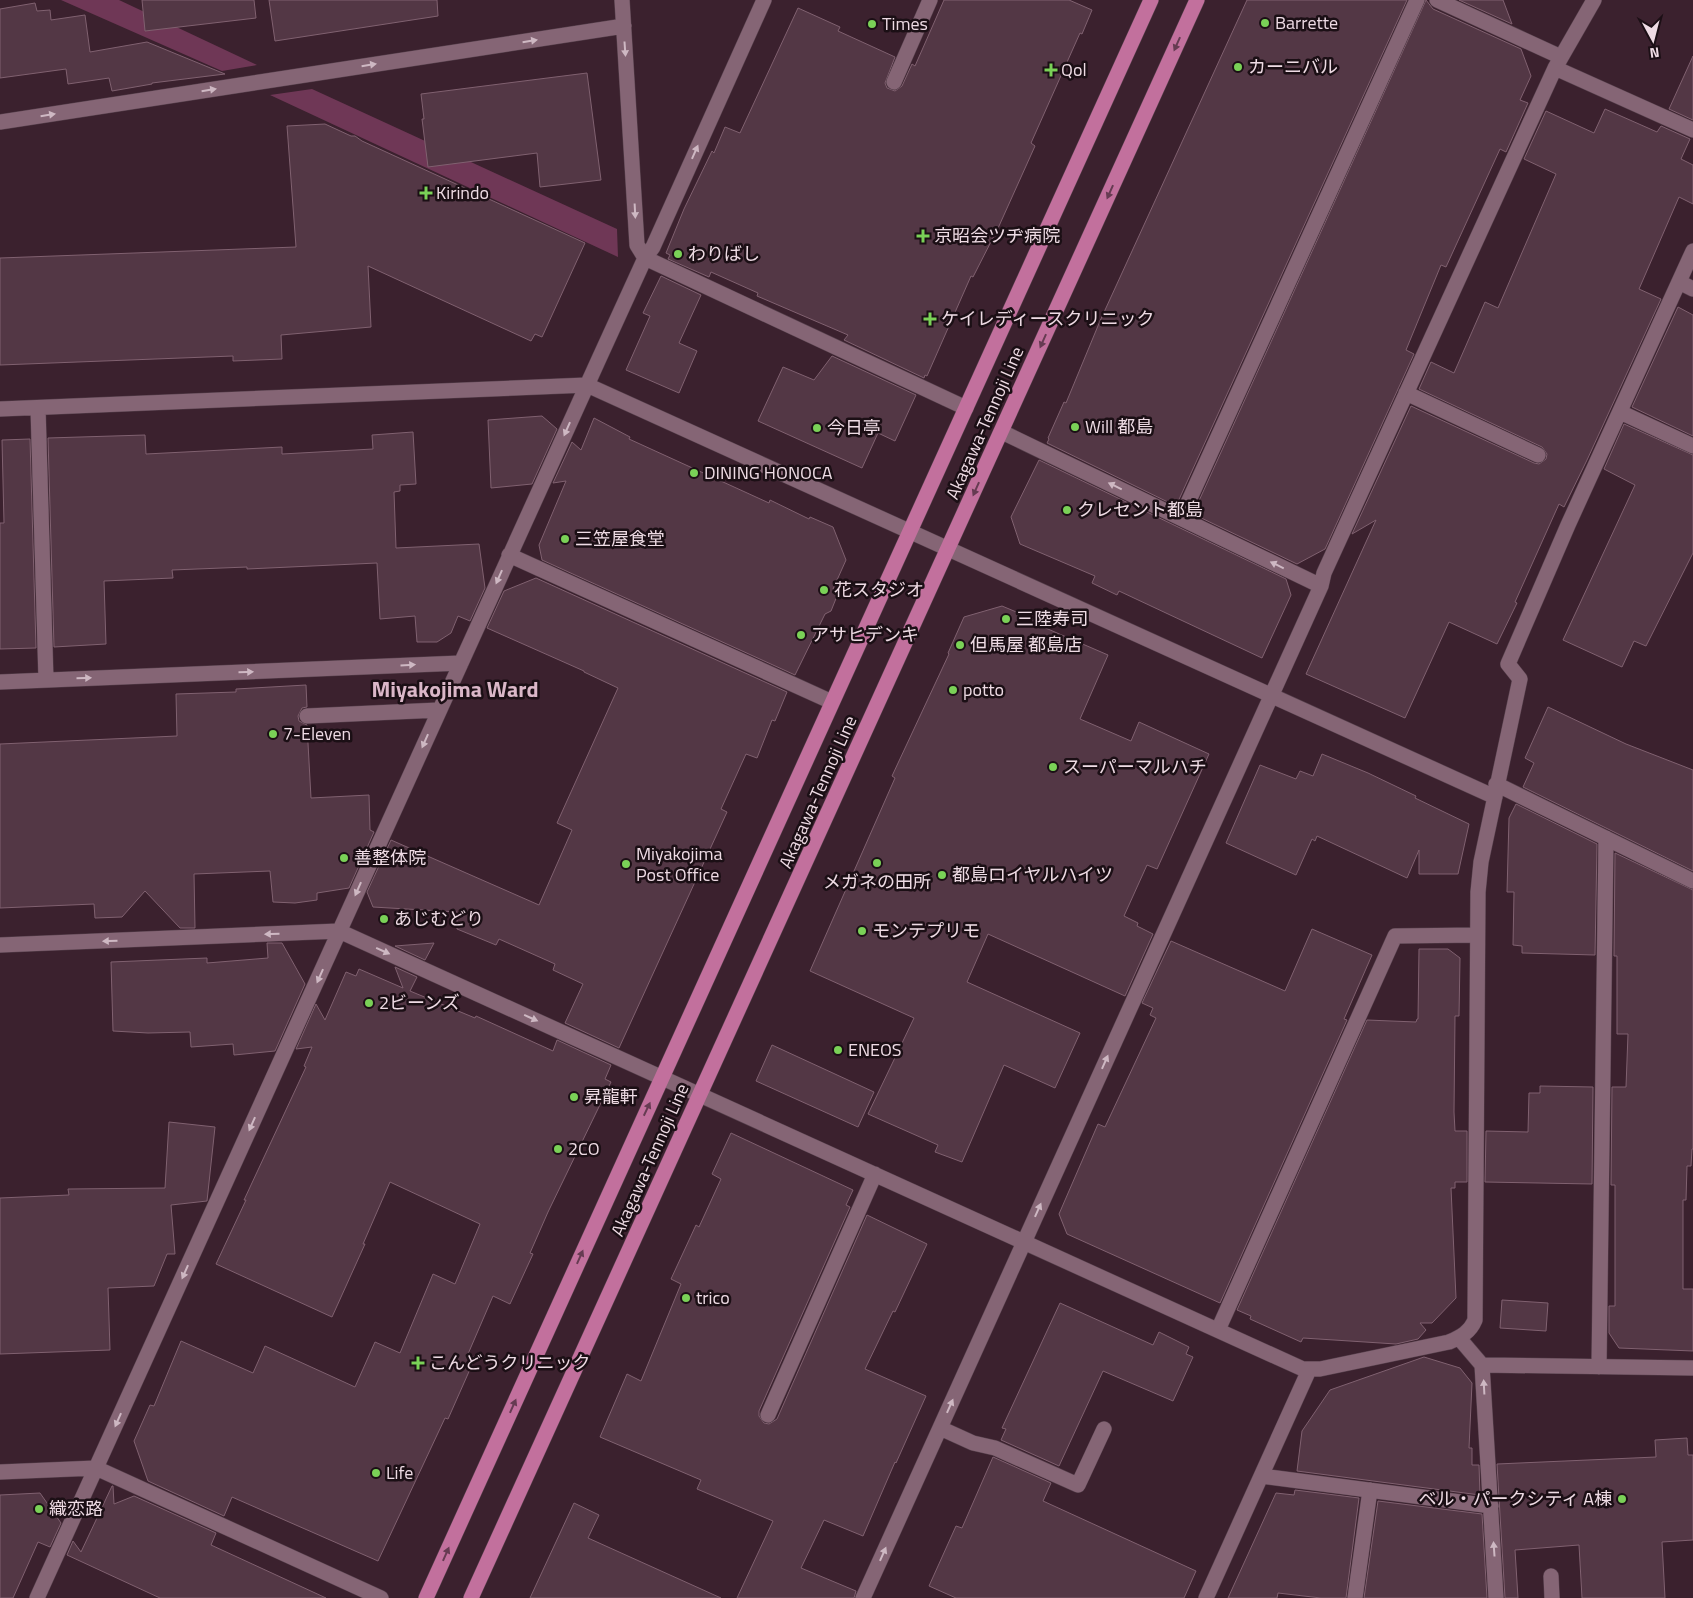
<svg xmlns="http://www.w3.org/2000/svg" width="1693" height="1598" viewBox="0 0 1693 1598" font-family="'Titillium Web','Noto Sans JP',sans-serif">
  <style>
    .green { fill: #6f3756 }
    .building { fill: #533745; stroke: #806170 }
    .lines { fill: none; stroke-linecap: round; stroke-linejoin: round }
    .minor-casing { stroke: #56404c; stroke-width: 16 }
    .major-casing { stroke: #56404c; stroke-width: 16 }
    .minor { stroke: #856575; stroke-width: 15 }
    .major { stroke: #c2709d; stroke-width: 15 }
    .oneway { fill: #ceb8c3 }
    .oneway2 { fill: #663b52 }
    .poi-dot { fill: #7ad157; stroke: #1b0f15; stroke-width: 2 }
    .labels { text-anchor: middle; stroke-width: 5; stroke-linejoin: round; paint-order: stroke }
    .poi-label { font-size: 18px; fill: #eedbe4; stroke: #1b0f15; text-anchor: start }
    .street-label { font-size: 18px; fill: #eedbe4; stroke: #1b0f15 }
    .district-label { font-size: 22px; font-weight: bold; fill: #dab7c8; stroke: #1b0f15 }
  </style>
  <rect width="100%" height="100%" fill="#3b212e"/>
  <path class="green" d="M61 0H119L257 65 222 71Z
    M312 89 617 229 618 257 270 95Z"/>
  <path class="building" d="M142 0H254L256 18 145 31Z
    M269 0H437L438 16 275 41Z
    M944 0H1069L1092 10 1082 34 1080 33 1031 143 1035 146 999 226 973 277 971 276 927 376 925 375 924 378 844 340 848 335 757 296 758 293 711 272 709 277 668 259 670 255 666 253 684 209 712 151 714 153 725 127 740 133 798 8 840 27 838 31 895 57 885 83 887 88 895 91 902 86 912 64 915 66Z
    M1247 0H1407L1176 506 1047 443 1049 439 1048 438 1064 402 1066 403 1100 321Z
    M1426 0 1433 9 1521 49 1531 76 1520 100 1528 103 1506 152 1500 149 1446 267 1441 265 1406 350 1414 354 1325 549 1297 564 1193 514Z
    M1459 0H1503L1512 24Z
    M35 3 37 11 50 10 51 20 85 15 90 52 147 42 225 74 152 83V84L112 91 109 78 68 84 66 69 0 78V9Z
    M1693 56V120L1669 109Z
    M587 73 601 180 540 187 537 153 428 167 422 119H424L421 94Z
    M1605 109 1657 132 1661 126 1690 139 1681 159 1693 165V204L1679 197 1639 289 1661 299 1587 460 1564 507 1559 504 1515 602 1517 603 1497 644 1449 622 1405 718 1306 674 1376 520 1352 534 1411 406 1534 463 1539 464 1546 459 1547 454 1542 447 1419 389 1431 362 1454 373 1485 302 1498 308 1556 174 1524 159 1546 111 1594 133Z
    M325 124 351 136H355L362 141 585 243 542 337 535 334 531 341 368 266 371 327 281 335 282 359 233 361V356L0 365V258L296 247 287 126Z
    M661 276 701 295 679 343 697 351 679 393 626 370 650 316 643 313Z
    M1678 307 1693 315V436L1632 407Z
    M832 356 916 395 895 441 878 433 862 468 758 421 783 367 814 380Z
    M542 416 557 429 532 484 491 488 488 420Z
    M594 418 630 437 629 439 769 503 770 500 809 519 810 517 833 527 846 560 833 589 839 591 831 611 825 614 795 675 542 560 539 545 566 481 553 483 572 442 581 450Z
    M1624 424 1693 455V553L1646 646 1634 641 1622 667 1563 640 1635 485 1604 469Z
    M413 432 416 484 400 485V491L394 492 396 548 479 544 485 588 470 621 458 616 451 633 437 642H417L415 616 380 619 377 563 247 569V567L172 570 173 578 104 581 106 644 54 647 48 438 145 435 146 454 282 447V454L373 449 372 435Z
    M30 439 36 648 0 649V523H4L2 440Z
    M1039 460 1286 579 1291 595 1262 658 1119 591 1117 595 1092 583 1095 576 1020 544 1011 517Z
    M536 578 787 692 775 721 772 720 757 758 746 754 721 809 727 812 619 1048 565 1023 583 984 553 970 555 964 499 939 496 945 457 929V912L373 907 367 892 391 840 539 905 572 830 557 823 618 688 584 672V671L487 628 504 591Z
    M1002 606 1033 619 1034 623 1108 655 1080 719 1131 741 1139 722 1209 754 1157 869 1147 865 1124 916 1138 923 1137 926 1153 934 1125 996 988 934 967 982 1080 1033 1055 1088 1004 1065 962 1162 935 1152 938 1145 868 1114 914 1018 810 971 895 778 892 776 949 654 948 653 964 617Z
    M306 685 307 707 302 708 298 716 299 721 307 725 311 798 369 795 370 830 374 832 349 888 317 893V900L295 903 273 902 270 871 194 874 195 928H180L145 891 122 917 95 918 94 904 0 908V744L177 736 176 694 236 692V689Z
    M1548 707 1626 744 1693 770V871L1523 787 1534 763 1525 758Z
    M1322 754 1368 773 1416 796 1415 798 1469 824 1458 874H1419V850L1407 878 1317 836 1315 841 1312 839 1296 875 1226 843 1260 765 1296 779 1300 771 1313 776Z
    M1516 804 1597 844 1595 955 1522 953V946L1513 945 1514 892H1507L1509 818Z
    M1615 853 1693 890V1149H1692L1691 1166H1687L1686 1200H1683V1289H1693V1351L1619 1348 1609 1333V1306H1615V1185H1611L1612 1087H1626L1628 1034H1617V956H1614Z
    M1312 929 1372 955 1344 1019 1347 1020 1220 1303 1067 1234 1059 1214 1098 1124 1105 1127 1156 1018 1150 1015 1153 1008 1142 1003 1171 941 1285 991Z
    M267 943H282L305 984 275 1051 234 1055 233 1044 191 1047 190 1032 148 1033 113 1031 111 962 207 958V963L268 958Z
    M434 943 425 960 395 946Z
    M1419 949H1448L1460 958 1459 1016H1455L1454 1112 1455 1131H1467V1182H1455V1188H1451L1456 1298 1432 1323H1420L1426 1330 1418 1339 1396 1344 1303 1338 1301 1342 1250 1319 1251 1316 1237 1310 1367 1020 1416 1022 1417 1019H1418Z
    M395 967 417 977 410 991 475 1018 476 1016 553 1051 557 1040 611 1065 605 1079 611 1082 548 1212 530 1253 533 1254 510 1304 493 1296 468 1354 475 1358 448 1419 445 1418 378 1561 232 1497 224 1516 148 1481 134 1441 150 1405 154 1406 181 1341 253 1373 265 1346 355 1387 375 1342 400 1353 433 1274 455 1284 480 1224 390 1182 363 1244H365L332 1317 216 1264 246 1200H244L306 1067 304 1066 312 1047 296 1049 316 1004 325 1020 346 972 356 976 359 969 403 988Z
    M772 1045 874 1092 858 1127 756 1081Z
    M1540 1086 1593 1087 1592 1184 1485 1182 1486 1131 1528 1132 1529 1093H1540Z
    M169 1122 215 1127 207 1201 171 1205 175 1254H167L154 1286 108 1288 110 1350 0 1354V1198L69 1195 68 1189 165 1188Z
    M731 1133 853 1190 846 1205 850 1207 759 1411V1416L764 1423 769 1424 777 1419 867 1215 927 1244 895 1312 893 1311 865 1369 926 1396 896 1463 895 1462 863 1536 824 1520 801 1568 856 1591 854 1598H737L773 1521 697 1489 701 1480 600 1437 627 1374 641 1381 681 1284 671 1279 696 1225 699 1227 721 1179 712 1174Z
    M1502 1300 1548 1303 1546 1331 1500 1328Z
    M1060 1303 1153 1345 1159 1332 1189 1347 1186 1354 1193 1357 1173 1401 1103 1371 1059 1466 1001 1440 1006 1429 1002 1428Z
    M1424 1357 1460 1368 1472 1383 1469 1448H1472V1465H1479L1480 1495 1297 1471 1302 1431 1330 1390Z
    M1687 1438 1688 1455H1693V1540L1662 1542 1665 1598H1582L1579 1545 1515 1550 1518 1598H1505L1497 1464 1656 1457 1655 1440Z
    M993 1457 1051 1483 1043 1501 1196 1571 1184 1598H956L929 1586 956 1526 962 1528Z
    M112 1486H113L114 1504 134 1496 216 1533 211 1545 326 1598H160L67 1555 73 1541 81 1552Z
    M1295 1490 1359 1498 1346 1598H1321L1278 1593 1277 1598H1228L1276 1493 1294 1495Z
    M40 1493 61 1523 50 1547 38 1542 13 1598H0V1495Z
    M1378 1501 1482 1514 1487 1598H1364Z
    M574 1503 599 1515 588 1538 721 1598H530Z"/>
  <g class="lines">
    <g class="minor-casing">
      <path id="minor" d="M622 0 637 245 645 258 966 408
        M1437 0 1561 57
        M1555 68 1693 130
        M894 82 930 0
        M0 122 624 26
        M1679 282 1693 289
        M1406 393 1538 455
        M38 408 46 680
        M0 409 587 385 1495 797
        M1620 412 1693 446
        M1002 432 1321 586
        M1181 518 1417 0
        M509 555 832 702
        M0 682 461 663
        M307 716 439 710
        M1496 784 1693 881
        M0 945 339 931 1303 1369H1320L1449 1342C1461 1337 1470 1332 1475 1320L1478 892 1481 862 1520 679 1508 664 1568 525 1693 251
        M1218 1330 1395 936 1477 935
        M1459 1338 1482 1365 1496 1598
        M1482 1365 1693 1368
        M1599 1367 1606 838
        M768 1415 875 1174
        M940 1428 973 1443 995 1448 1078 1485 1104 1429
        M0 1472 96 1468 381 1598
        M1261 1476 1491 1506
        M1551 1576 1552 1598
        M37 1598 598 361 645 258 653 247 764 0
        M863 1598 1321 586 1324 573 1555 68 1594 0
        M1206 1598 1309 1370
        M1355 1598 1370 1490"/>
    </g>
    <g class="major-casing">
      <path id="major" d="M426 1598 1151 0
        M471 1598 1197 0"/>
    </g>
    <use href="#minor" class="minor"/>
    <use href="#major" class="major"/>
  </g>
  <defs><path id="oneway-solid" d="M-6-.8H1V-3.2L6.5 0L1 3.2V.8H-6Z" transform="scale(1.25)"/></defs>
  <g class="oneway">
    <use href="#oneway-solid" transform="translate(530 41) rotate(-9)"/>
    <use href="#oneway-solid" transform="translate(625 49) rotate(86)"/>
    <use href="#oneway-solid" transform="translate(369 65) rotate(-9)"/>
    <use href="#oneway-solid" transform="translate(209 90) rotate(-9)"/>
    <use href="#oneway-solid" transform="translate(48 115) rotate(-9)"/>
    <use href="#oneway-solid" transform="translate(695 152) rotate(-66)"/>
    <use href="#oneway-solid" transform="translate(635 211) rotate(87)"/>
    <use href="#oneway-solid" transform="translate(567 429) rotate(114)"/>
    <use href="#oneway-solid" transform="translate(1115 486) rotate(-154)"/>
    <use href="#oneway-solid" transform="translate(1277 565) rotate(-154)"/>
    <use href="#oneway-solid" transform="translate(499 577) rotate(114)"/>
    <use href="#oneway-solid" transform="translate(408 665) rotate(-3)"/>
    <use href="#oneway-solid" transform="translate(246 672) rotate(-2)"/>
    <use href="#oneway-solid" transform="translate(84 678) rotate(-2)"/>
    <use href="#oneway-solid" transform="translate(425 741) rotate(114)"/>
    <use href="#oneway-solid" transform="translate(358 889) rotate(114)"/>
    <use href="#oneway-solid" transform="translate(272 934) rotate(178)"/>
    <use href="#oneway-solid" transform="translate(110 941) rotate(178)"/>
    <use href="#oneway-solid" transform="translate(383 951) rotate(24)"/>
    <use href="#oneway-solid" transform="translate(320 976) rotate(114)"/>
    <use href="#oneway-solid" transform="translate(531 1018) rotate(24)"/>
    <use href="#oneway-solid" transform="translate(1105 1062) rotate(-66)"/>
    <use href="#oneway-solid" transform="translate(252 1124) rotate(114)"/>
    <use href="#oneway-solid" transform="translate(1038 1210) rotate(-66)"/>
    <use href="#oneway-solid" transform="translate(185 1272) rotate(114)"/>
    <use href="#oneway-solid" transform="translate(1484 1387) rotate(-93)"/>
    <use href="#oneway-solid" transform="translate(950 1406) rotate(-66)"/>
    <use href="#oneway-solid" transform="translate(118 1420) rotate(114)"/>
    <use href="#oneway-solid" transform="translate(1494 1549) rotate(-94)"/>
    <use href="#oneway-solid" transform="translate(883 1554) rotate(-66)"/>
  </g>
  <g class="oneway2">
    <use href="#oneway-solid" transform="translate(1177 44) rotate(114)"/>
    <use href="#oneway-solid" transform="translate(1110 192) rotate(114)"/>
    <use href="#oneway-solid" transform="translate(1043 341) rotate(114)"/>
    <use href="#oneway-solid" transform="translate(976 489) rotate(114)"/>
    <use href="#oneway-solid" transform="translate(647 1109) rotate(-65)"/>
    <use href="#oneway-solid" transform="translate(580 1257) rotate(-66)"/>
    <use href="#oneway-solid" transform="translate(513 1406) rotate(-66)"/>
    <use href="#oneway-solid" transform="translate(446 1554) rotate(-66)"/>
  </g>
  <g class="poi-dot">
    <circle cx="1265" cy="23" r="5"/>
    <circle cx="872" cy="24" r="5"/>
    <circle cx="1238" cy="67" r="5"/>
    <path d="M1048.5 62.5h5v5h5v5h-5v5h-5v-5h-5v-5h5z"/>
    <path d="M423.5 185.5h5v5h5v5h-5v5h-5v-5h-5v-5h5z"/>
    <path d="M920.5 228.5h5v5h5v5h-5v5h-5v-5h-5v-5h5z"/>
    <circle cx="678" cy="254" r="5"/>
    <path d="M927.5 311.5h5v5h5v5h-5v5h-5v-5h-5v-5h5z"/>
    <circle cx="1075" cy="427" r="5"/>
    <circle cx="817" cy="428" r="5"/>
    <circle cx="694" cy="473" r="5"/>
    <circle cx="1067" cy="510" r="5"/>
    <circle cx="565" cy="539" r="5"/>
    <circle cx="824" cy="590" r="5"/>
    <circle cx="1006" cy="619" r="5"/>
    <circle cx="801" cy="635" r="5"/>
    <circle cx="960" cy="645" r="5"/>
    <circle cx="953" cy="690" r="5"/>
    <circle cx="273" cy="734" r="5"/>
    <circle cx="1053" cy="767" r="5"/>
    <circle cx="344" cy="858" r="5"/>
    <circle cx="877" cy="863" r="5"/>
    <circle cx="626" cy="864" r="5"/>
    <circle cx="942" cy="875" r="5"/>
    <circle cx="384" cy="919" r="5"/>
    <circle cx="862" cy="931" r="5"/>
    <circle cx="369" cy="1003" r="5"/>
    <circle cx="838" cy="1050" r="5"/>
    <circle cx="574" cy="1097" r="5"/>
    <circle cx="558" cy="1149" r="5"/>
    <circle cx="686" cy="1298" r="5"/>
    <path d="M415.5 1355.5h5v5h5v5h-5v5h-5v-5h-5v-5h5z"/>
    <circle cx="376" cy="1473" r="5"/>
    <circle cx="1622" cy="1499" r="5"/>
    <circle cx="39" cy="1509" r="5"/>
  </g>
  <g class="labels">
    <g class="poi-label">
      <text x="1275" y="29">Barrette</text>
      <text x="882" y="30">Times</text>
      <text x="1248" y="73">カーニバル</text>
      <text x="1061" y="76">Qol</text>
      <text x="436" y="199">Kirindo</text>
      <text x="934" y="242">京昭会ツヂ病院</text>
      <text x="688" y="260">わりばし</text>
      <text x="941" y="325">ケイレディースクリニック</text>
      <text x="1085" y="433">Will 都島</text>
      <text x="827" y="434">今日亭</text>
      <text x="704" y="479">DINING HONOCA</text>
      <text x="1077" y="516">クレセント都島</text>
      <text x="575" y="545">三笠屋食堂</text>
      <text x="834" y="596">花スタジオ</text>
      <text x="1016" y="625">三陸寿司</text>
      <text x="811" y="641">アサヒデンキ</text>
      <text x="970" y="651">但馬屋 都島店</text>
      <text x="963" y="696">potto</text>
      <text x="283" y="740">7-Eleven</text>
      <text x="1063" y="773">スーパーマルハチ</text>
      <text x="636" y="860">Miyakojima<tspan x="636" dy="21">Post Office</tspan></text>
      <text x="354" y="864">善整体院</text>
      <text x="952" y="881">都島ロイヤルハイツ</text>
      <text x="877" y="888" text-anchor="middle">メガネの田所</text>
      <text x="394" y="925">あじむどり</text>
      <text x="872" y="937">モンテプリモ</text>
      <text x="379" y="1009">2ビーンズ</text>
      <text x="848" y="1056">ENEOS</text>
      <text x="584" y="1103">昇龍軒</text>
      <text x="568" y="1155">2CO</text>
      <text x="696" y="1304">trico</text>
      <text x="429" y="1369">こんどうクリニック</text>
      <text x="386" y="1479">Life</text>
      <text x="1612" y="1505" text-anchor="end">ベル・パークシティ A棟</text>
      <text x="49" y="1515">織恋路</text>
    </g>
    <g class="street-label">
      <text transform="translate(985 423) rotate(-66)" y="6">Akagawa-Tennoji Line</text>
      <text transform="translate(818 792) rotate(-66)" y="6">Akagawa-Tennoji Line</text>
      <text transform="translate(650 1160) rotate(-66)" y="6">Akagawa-Tennoji Line</text>
    </g>
    <g class="district-label">
      <text x="455" y="697">Miyakojima Ward</text>
    </g>
  </g>
  <g transform="translate(1653 40) rotate(173)" stroke="#1b0f15" stroke-width="4" paint-order="stroke">
  <path d="M0-4L9 19L0 12L-9 19Z" fill="#eedbe4"/>
  <text y="-8" font-size="14" font-weight="bold" text-anchor="middle" fill="#eedbe4">N</text>
  </g>
</svg>
